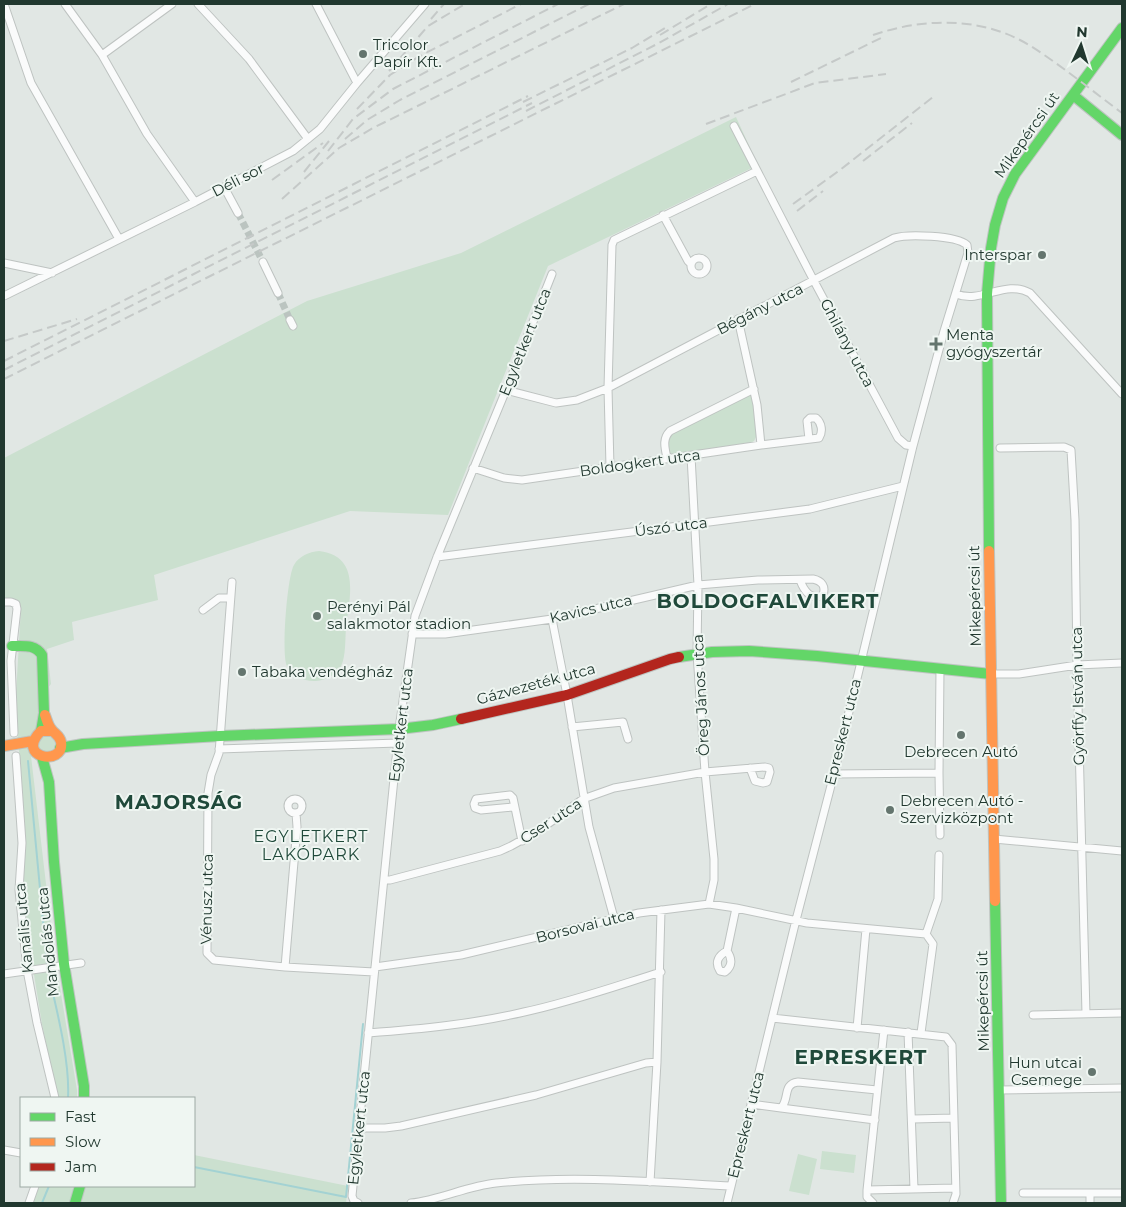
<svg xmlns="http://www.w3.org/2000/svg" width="1126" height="1207" viewBox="0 0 1126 1207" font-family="Montserrat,sans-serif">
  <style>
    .green { fill: #cbe0cf }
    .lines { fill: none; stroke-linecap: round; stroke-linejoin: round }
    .stream { stroke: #a3d2d3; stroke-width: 2 }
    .street-tunnel { stroke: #bbc4c0; stroke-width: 7; stroke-dasharray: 7 3.5; stroke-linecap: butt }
    .street-casing { stroke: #bec3c1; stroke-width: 9 }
    .fast-casing { stroke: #bec4c1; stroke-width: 12 }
    .slow-casing { stroke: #bec4c1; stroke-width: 12 }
    .jam-casing { stroke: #bec4c1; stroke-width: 12 }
    .street { stroke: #fafbfb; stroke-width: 7 }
    .fast { stroke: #63d668; stroke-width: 10 }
    .slow { stroke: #ff974d; stroke-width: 10 }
    .jam { stroke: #b3261e; stroke-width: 10 }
    .rail { stroke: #c5c9c8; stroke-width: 2; stroke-dasharray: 10 5; stroke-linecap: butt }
    .poi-dot { fill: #64756e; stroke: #eff6f2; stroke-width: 2 }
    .labels { text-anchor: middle; stroke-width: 4; stroke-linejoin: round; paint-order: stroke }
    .poi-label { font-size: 15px; fill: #21382f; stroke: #eff6f2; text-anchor: start }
    .street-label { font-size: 15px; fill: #21382f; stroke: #eff6f2 }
    .neighbourhood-label { font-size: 16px; letter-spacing: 1px; fill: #1f493a; stroke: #eff6f2 }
    .district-label { font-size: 20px; font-weight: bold; letter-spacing: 1px; fill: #1f493a; stroke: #eff6f2 }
  </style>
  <rect width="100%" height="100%" fill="#e1e7e4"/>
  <path class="green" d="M736 117 758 165 548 266 448 515 350 511 154 575 158 600 72 622 74 640 47 649 51 684 39 699 43 736 51 735 57 741V747L51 753 31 756 54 952 77 1090V1098H57L42 1024 20 888 23 854 22 781 15 712 21 607 4 605V458L307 301 461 253Z
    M749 393 752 397 757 435 754 441 749 444 670 455 668 453 667 439 671 433Z
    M319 551C362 556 349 599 346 628 345 639 346 656 341 666 336 675 326 680 316 681 305 682 293 676 287 666 281 656 287 576 294 565 299 556 309 552 319 551Z
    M822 1151 856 1155 854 1173 820 1169Z
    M798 1154 817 1159 809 1195 789 1191Z
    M194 1155 348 1186 346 1203H28L34 1186H194Z"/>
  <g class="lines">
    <path class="stream" d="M28 761 47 963
      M49 976C57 1011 70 1062 68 1098
      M194 1167 346 1197 363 1024
      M42 1203 49 1186"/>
    <path class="street-tunnel" d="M238 213 263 262
      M278 293 290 320"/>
    <g class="street-casing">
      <path id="street" d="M4 4 31 83 119 239
        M65 4 102 55 147 134 195 202
        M198 4 249 59 308 139
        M316 4 357 83
        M102 55 172 4
        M734 126 814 281 898 438 906 445 913 446
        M224 187 238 213
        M663 215 688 261 691 264
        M691 266a8 8 0 1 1 16 0a8 8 0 1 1-16 0Z
        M263 262 278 293
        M4 263 52 273
        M956 294C982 304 1005 279 1030 293L1122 394
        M4 296 195 202 293 151 320 129 357 83 425 4
        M738 319 757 405 761 445
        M290 320 293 326
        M506 390 556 403 577 400 608 388 894 238C907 234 956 235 967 245L968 253 944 331 913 446 834 774 796 920 727 1203
        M1000 448 1064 447 1071 450 1075 520 1077 665 1086 1014
        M691 456 698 585 697 653 705 772 714 859V880L709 904
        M667 458C665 448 662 439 670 431L754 389
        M610 467 608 388 612 245 614 240 757 171
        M473 468 504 478 522 480 761 445 819 438C823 432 822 423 816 418H810L807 421 809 439
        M437 557 810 509 903 486
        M232 582 219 753 211 775 208 793 207 953 214 960 285 967 374 972
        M4 602H11L16 604 17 609 11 661 14 733
        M203 610 219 598H230
        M552 619 567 695 589 827 614 918
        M412 634H445L552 619 698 585 758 580 813 579C822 581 826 586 823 595 811 601 804 591 800 580
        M940 669 939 773 940 835
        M991 674H1019L1077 665 1122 663
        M572 727 623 722 628 739
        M219 749 398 743
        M16 756 22 843 19 890 27 970 37 1023 55 1098
        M834 774 939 773
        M288 806a7 7 0 1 1 14 0a7 7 0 1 1-14 0Z
        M512 807 481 810 475 808 474 804 476 799 510 795 513 798 522 841
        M994 839 1122 851
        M384 880H390L500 851 511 846 538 831 583 799 614 788 705 772 765 767 769 768 770 772 767 782 763 783 755 781 750 768
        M727 951C719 955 714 962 720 971L725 972C733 966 732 958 727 951L736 908
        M285 967 297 827 296 813
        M375 967 461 955 639 913 709 904 736 908 807 923 926 934
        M4 974 81 963
        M1033 1015 1122 1013
        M772 1018 946 1037 952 1045 956 1194 953 1203
        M857 1028 866 929
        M908 1032 914 1189
        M368 1033C421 1029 473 1024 524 1012 571 1002 616 986 661 972
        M921 1033 933 944 926 934 938 899 939 855
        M999 1090 1122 1088
        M751 1104 781 1108C790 1099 782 1084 798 1082L877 1090
        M781 1108 875 1120
        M913 1119 954 1118
        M358 1128H385L401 1126 536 1095 646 1063 657 1062
        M4 1150 21 1153
        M650 1182 657 1062 661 910
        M867 1190 955 1188
        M1023 1193H1122
        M1090 1193V1203
        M29 1203 35 1186
        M358 1203 354 1201 352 1196 399 729 415 616 437 557 506 390 552 274
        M411 1203C440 1200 467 1186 496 1183 572 1175 654 1182 731 1186
        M873 1203 867 1197V1190L884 1030"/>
    </g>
    <g class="fast-casing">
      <path id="fast" d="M1073 95 1122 135
        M989 551 987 294 991 248 995 225 1003 198 1015 174 1122 28
        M12 646C24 646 35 644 42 655L44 713 41 731
        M679 657 712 652 749 651 817 656 991 674
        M60 748 83 744 220 736 399 729 433 725 461 719
        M42 757 49 782 54 862 64 964 84 1086V1098
        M995 901 1001 1203
        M75 1203 80 1186"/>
    </g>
    <g class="slow-casing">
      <path id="slow" d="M989 551 995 901
        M45 715C47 720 48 726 52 730 55 734 60 736 61 742 65 767 14 758 41 731H52
        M4 746 33 741"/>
    </g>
    <g class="jam-casing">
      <path id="jam" d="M461 719 567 695 670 659 679 657"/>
    </g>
    <use href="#street" class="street"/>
    <use href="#fast" class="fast"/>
    <use href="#slow" class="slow"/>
    <use href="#jam" class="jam"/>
    <path class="rail" d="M431 19 444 4
      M660 35 711 4
      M873 35C923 18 981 16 1029 45 1061 65 1091 90 1122 113
      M389 71 428 26 465 4
      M791 82 883 37
      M523 102 632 48 665 28
      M357 109 390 75 418 57 521 4
      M526 111 659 43 728 4
      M706 124 815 83 886 74
      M345 139 367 120 400 100 589 4
      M328 151 353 119 393 89 558 4
      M863 161 912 123
      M304 172 329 141
      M272 180 323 143
      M282 199 339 148 373 128 624 4
      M793 204 840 170 933 97
      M797 211 823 191
      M4 341 77 319
      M4 361 528 96
      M4 370 532 103
      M4 379 755 4"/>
  </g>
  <g class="poi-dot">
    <circle cx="363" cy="54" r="5"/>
    <circle cx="1042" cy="255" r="5"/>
    <path d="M933.5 336.5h5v5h5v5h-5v5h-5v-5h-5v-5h5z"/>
    <circle cx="317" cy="616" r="5"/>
    <circle cx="242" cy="672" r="5"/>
    <circle cx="961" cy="735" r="5"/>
    <circle cx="890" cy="810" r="5"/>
    <circle cx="1092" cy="1072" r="5"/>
  </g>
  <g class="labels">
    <g class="poi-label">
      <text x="373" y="50">Tricolor<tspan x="373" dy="17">Papír Kft.</tspan></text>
      <text x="1032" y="260" text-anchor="end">Interspar</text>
      <text x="946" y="340">Menta<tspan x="946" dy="17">gyógyszertár</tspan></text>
      <text x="327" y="612">Perényi Pál<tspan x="327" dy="17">salakmotor stadion</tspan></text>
      <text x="252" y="677">Tabaka vendégház</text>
      <text x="961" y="757" text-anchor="middle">Debrecen Autó</text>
      <text x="900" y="806">Debrecen Autó -<tspan x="900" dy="17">Szervizközpont</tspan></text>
      <text x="1082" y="1068" text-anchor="end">Hun utcai<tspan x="1082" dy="17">Csemege</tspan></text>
    </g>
    <g class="street-label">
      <text transform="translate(1027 135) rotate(-55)" y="5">Mikepércsi út</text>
      <text transform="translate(238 180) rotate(-27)" y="5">Déli sor</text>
      <text transform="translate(760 309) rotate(-27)" y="5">Bégány utca</text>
      <text transform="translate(525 342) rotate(-68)" y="5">Egyletkert utca</text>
      <text transform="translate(847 343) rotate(62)" y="5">Ghilányi utca</text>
      <text transform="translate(640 463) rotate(-8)" y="5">Boldogkert utca</text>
      <text transform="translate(671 527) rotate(-7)" y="5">Úszó utca</text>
      <text transform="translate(975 596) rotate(-91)" y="5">Mikepércsi út</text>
      <text transform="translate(591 609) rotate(-13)" y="5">Kavics utca</text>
      <text transform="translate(536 684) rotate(-15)" y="5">Gázvezeték utca</text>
      <text transform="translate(701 695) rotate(-93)" y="5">Öreg János utca</text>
      <text transform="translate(1078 696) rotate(-91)" y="5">Györffy István utca</text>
      <text transform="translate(401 725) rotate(-83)" y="5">Egyletkert utca</text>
      <text transform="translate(843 732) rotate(-76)" y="5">Epreskert utca</text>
      <text transform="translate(551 821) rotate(-33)" y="5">Cser utca</text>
      <text transform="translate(207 899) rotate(-89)" y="5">Vénusz utca</text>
      <text transform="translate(585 926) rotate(-14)" y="5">Borsovai utca</text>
      <text transform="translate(24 928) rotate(-95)" y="5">Kanális utca</text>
      <text transform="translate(48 942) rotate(-96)" y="5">Mandolás utca</text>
      <text transform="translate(983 1001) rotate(-91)" y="5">Mikepércsi út</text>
      <text transform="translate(746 1125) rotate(-76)" y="5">Epreskert utca</text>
      <text transform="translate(359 1128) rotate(-84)" y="5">Egyletkert utca</text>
    </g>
    <g class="neighbourhood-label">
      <text x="311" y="842">EGYLETKERT<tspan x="311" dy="18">LAKÓPARK</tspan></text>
    </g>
    <g class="district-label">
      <text x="768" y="608">BOLDOGFALVIKERT</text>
      <text x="179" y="809">MAJORSÁG</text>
      <text x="861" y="1064">EPRESKERT</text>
    </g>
  </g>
  <rect width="1126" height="1207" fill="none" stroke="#21382f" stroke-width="10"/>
  <rect x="20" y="1097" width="175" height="90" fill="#eff6f2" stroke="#9daaa4"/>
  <rect x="30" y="1113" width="25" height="8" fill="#63d668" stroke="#9daaa4"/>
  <text x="65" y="1122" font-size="15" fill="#21382f">Fast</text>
  <rect x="30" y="1138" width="25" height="8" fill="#ff974d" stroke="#9daaa4"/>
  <text x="65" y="1147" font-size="15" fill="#21382f">Slow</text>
  <rect x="30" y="1163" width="25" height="8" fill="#b3261e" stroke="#9daaa4"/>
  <text x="65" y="1172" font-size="15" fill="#21382f">Jam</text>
  <g transform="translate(1081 45) rotate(4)" stroke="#eff6f2" stroke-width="4" paint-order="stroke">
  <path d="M0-4L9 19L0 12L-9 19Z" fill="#21382f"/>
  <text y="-8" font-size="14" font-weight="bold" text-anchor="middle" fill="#21382f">N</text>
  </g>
</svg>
